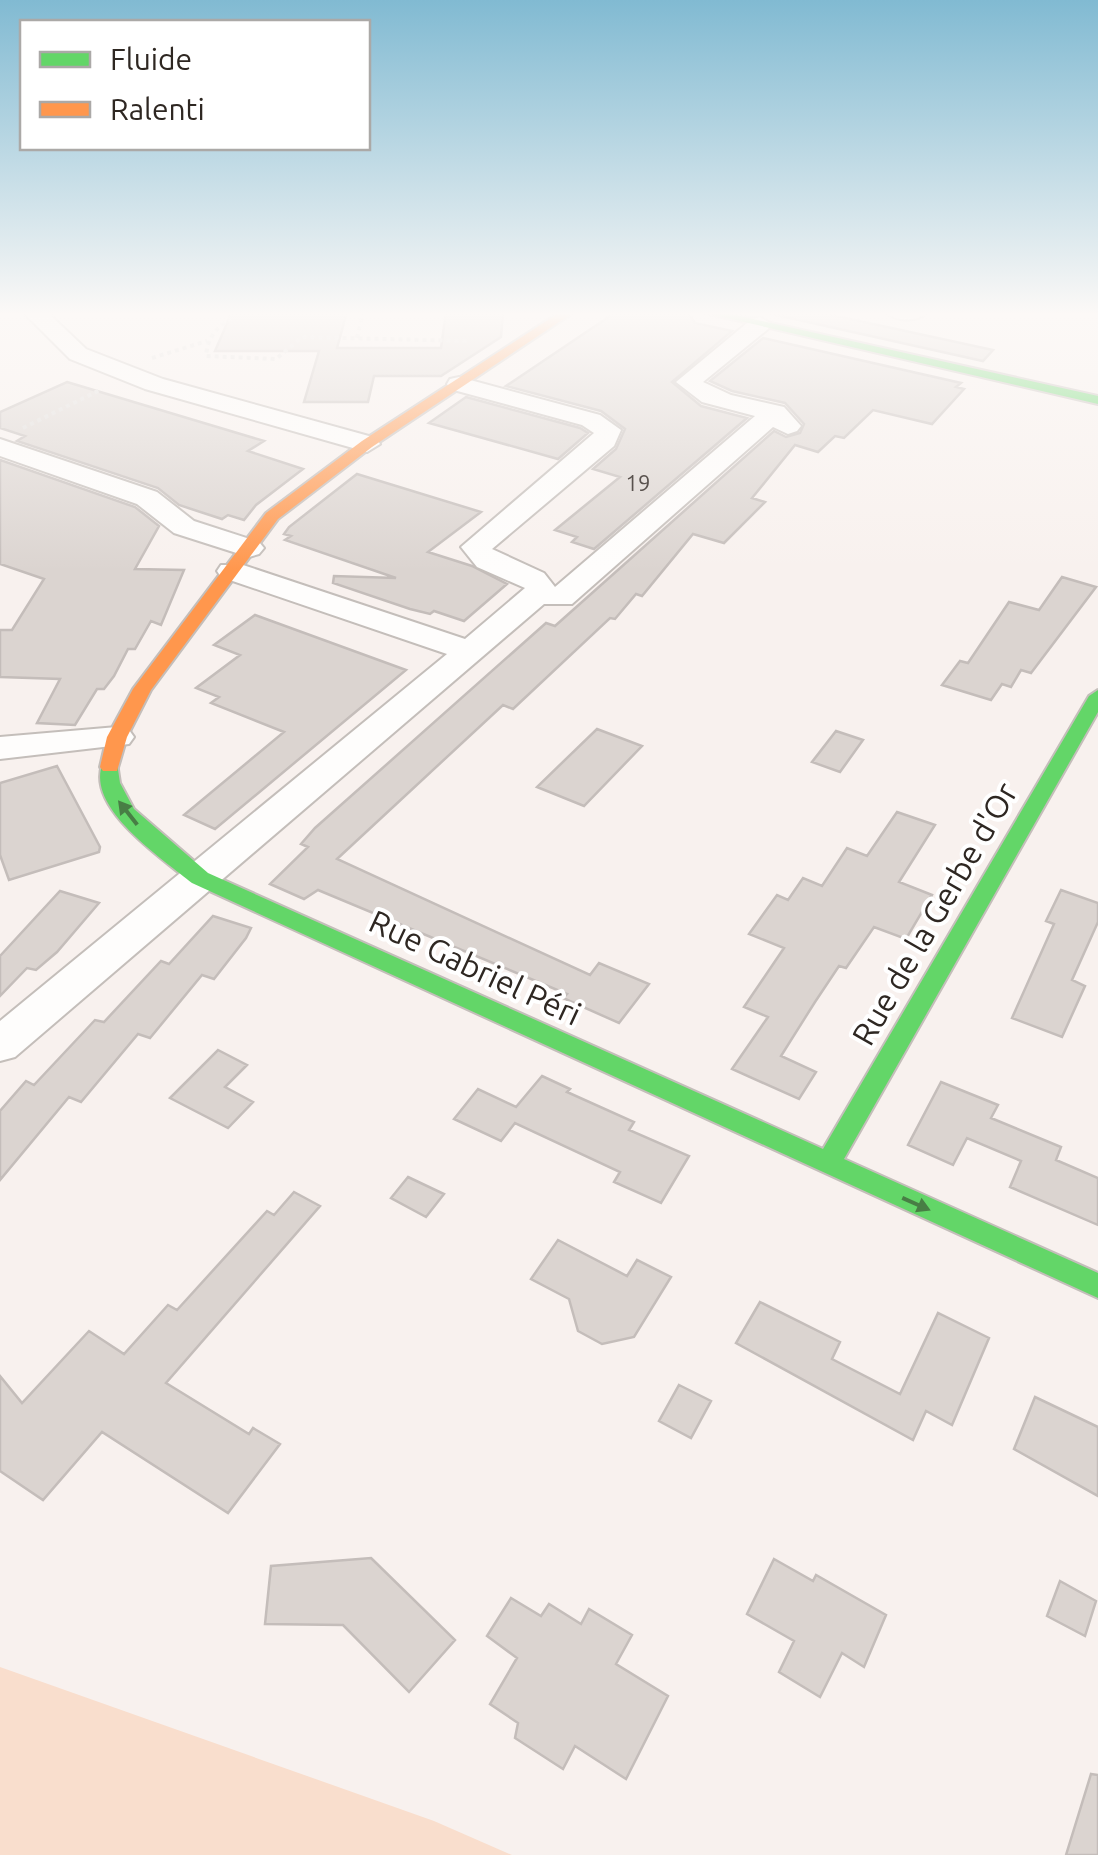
<svg xmlns="http://www.w3.org/2000/svg" width="1098" height="1855" viewBox="0 0 1098 1855" font-family="Ubuntu,sans-serif">
  <style>
    .green { fill: #f9decd }
    .building { fill: #dbd4d0; stroke: #c4bdba; stroke-width: 2.5 }
    .lines { fill: none; stroke-linecap: round; stroke-linejoin: round }
    .street-casing { stroke: #c4beba; stroke-width: 4 }
    .fast-casing { stroke: #c4beba; stroke-width: 4 }
    .slow-casing { stroke: #c4beba; stroke-width: 4 }
    .path { stroke: #dedcda; stroke-width: 4; stroke-dasharray: 4 4; stroke-linecap: butt }
    .street { fill: #fefdfc; fill-rule: evenodd }
    .fast { fill: #63d668; fill-rule: evenodd }
    .slow { fill: #ff974d; fill-rule: evenodd }
    .oneway { fill: #487e45 }
    .labels { text-anchor: middle; stroke-width: 8; stroke-linejoin: round; paint-order: stroke }
    .far-number-label { font-size: 22px; fill: #59524e }
    .street-label { font-size: 32px; fill: #2e2722; stroke: #fff }
  </style>
  <rect width="100%" height="100%" fill="#f8f1ee"/>
  <path class="green" d="M0 1667 434 1821 512 1855H0Z"/>
  <path class="building" d="M232 312H347L337 348H441L446 312H503L501 337 441 376H374L368 402H304L319 351H215Z
    M616 312H688L695 323 732 331 672 382 701 406 747 418 594 549 572 542 577 537 555 530 620 477 593 469 616 449 625 429 601 411 506 386Z
    M763 312H818L993 350 983 361Z
    M763 338 961 383 956 387 964 389 932 424 873 410 844 438 835 436 818 452 795 445 752 498 765 502 724 543 693 534 642 596 636 594 615 619 610 618 513 709 503 705 337 859 590 975 599 963 649 984 619 1023 563 998 567 994 318 890 304 899 270 884 308 847 301 844 315 828 546 623 555 626 774 431 786 437 800 433 804 424 785 403 732 391 710 381Z
    M67 382 264 441 248 451 303 469 256 505 244 520 228 515 222 519 179 505 158 488 17 441 25 436 0 428V412Z
    M466 397 580 428 588 433 558 459 429 423Z
    M0 460 135 507 159 526 135 569 184 570 161 625 151 621 135 649H128L114 676 104 689H97L75 725 37 723 60 679 0 677V630H12L44 579 0 564Z
    M357 474 481 512 428 552 472 566 507 584 464 621 434 611 430 614 410 609 333 583 334 576 396 578 285 540 291 536 284 534 289 527Z
    M1062 577 1096 587 1031 673 1021 670 1011 687 1002 684 991 700 942 685 960 661 968 663 1009 602 1039 610Z
    M255 615 406 670 215 829 184 815 284 732 211 703 219 697 196 688 240 655 214 645Z
    M597 729 642 746 584 806 537 787Z
    M836 731 863 740 840 772 812 762Z
    M57 766 100 847 99 852 9 880 0 855V783Z
    M897 812 935 825 899 882 932 895 906 939 874 927 846 968 839 966 815 1002 781 1056 816 1072 799 1099 732 1069 768 1017 744 1007 784 948 749 934 777 895 788 900 803 878 822 886 847 848 867 856Z
    M1061 890 1098 903V922L1072 980 1085 986 1062 1037 1012 1018 1054 924 1046 921Z
    M60 891 99 903 57 952 36 970 27 968 0 996V956Z
    M213 916 251 928 246 938 214 979 202 975 150 1038 138 1034 81 1102 69 1097 0 1180V1111L26 1081 34 1085 95 1020 104 1022 161 961 169 964Z
    M218 1050 247 1065 225 1087 253 1102 228 1128 170 1098Z
    M542 1076 570 1089 567 1092 634 1122 629 1130 689 1156 661 1203 614 1182 620 1172 515 1123 501 1141 454 1119 478 1089 516 1107Z
    M941 1082 998 1105 991 1118 1061 1147 1056 1160 1098 1178V1225L1010 1187 1021 1161 967 1138 953 1165 908 1145Z
    M408 1177 444 1194 426 1217 391 1198Z
    M294 1192 320 1206 166 1383 249 1434 253 1428 280 1444 228 1513 102 1432 43 1500 0 1471V1376L22 1403 89 1331 124 1354 168 1305 177 1310 267 1211 274 1215Z
    M558 1240 627 1276 637 1260 671 1277 634 1337 602 1344 578 1331 569 1299 531 1279Z
    M760 1302 840 1342 832 1359 900 1394 938 1313 989 1338 952 1425 926 1411 913 1440 736 1343Z
    M679 1385 711 1401 691 1438 659 1421Z
    M1035 1397 1098 1427V1496L1014 1449Z
    M371 1558 455 1640 409 1692 343 1625 265 1624 271 1566Z
    M774 1559 813 1581 816 1575 886 1615 864 1667 842 1653 820 1697 779 1672 794 1641 747 1614Z
    M1060 1581 1096 1601 1085 1636 1047 1616Z
    M511 1598 541 1616 549 1604 581 1624 589 1609 632 1635 616 1664 668 1696 626 1779 575 1746 563 1769 515 1738 518 1723 490 1704 517 1658 487 1636Z
    M1091 1774 1098 1775V1855H1066Z"/>
  <g class="lines">
    <g class="street-casing">
      <path id="street" d="M23 312H47L86 349 163 379 376 438 380 444 367 452 145 389 70 359Z
        M887 312H927C919 322 895 322 887 312Z
        M760 317 771 324 768 329 703 382 731 395 784 407 801 426 797 431 788 434 773 427 572 604H544L15 1057 0 1061V1021L447 654 221 577 217 571 221 565H243L465 639 525 588 477 567 461 547 594 433 582 425 450 389 447 384 450 379 459 377 600 415 621 430 614 446 492 549 544 573 555 587 755 416 702 402 676 382 752 319Z
        M0 439 157 492 194 521 259 542 264 548 259 554 249 557 174 533 137 504 0 456Z
        M117 727 129 730 134 737 129 744 0 759V737Z"/>
    </g>
    <g class="fast-casing">
      <path id="fast" d="M701 312H722L1098 396V404Z
        M1098 690V712L844 1159 1098 1273V1298L192 883C163 859 84 807 103 763H117L120 783 134 809 208 873 823 1149 1089 696Z"/>
    </g>
    <g class="slow-casing">
      <path id="slow" d="M560 312H574L372 447 278 519 151 690 127 737 117 771H103L100 767 107 737 133 689 266 513 362 441Z"/>
    </g>
    <path class="path" d="M246 312C224 321 208 331 206 356L276 359 302 337 469 341
      M357 338 363 312
      M152 358 207 341
      M23 428 102 389"/>
    <use href="#street" class="street"/>
    <use href="#fast" class="fast"/>
    <use href="#slow" class="slow"/>
  </g>
  <defs><path id="oneway-solid" d="M-6-.8H1V-3.2L6.5 0L1 3.2V.8H-6Z" transform="scale(2.5)"/></defs>
  <g class="oneway">
    <use href="#oneway-solid" transform="translate(128 813) rotate(-128)"/>
    <use href="#oneway-solid" transform="translate(916 1204) rotate(24)"/>
  </g>
  <linearGradient id="sky" x2="0" y2="1"><stop stop-color="#81bad2"/><stop offset="0.55" stop-color="#fcf9f7"/><stop offset="1" stop-color="#fcf9f7" stop-opacity="0"/></linearGradient>
  <rect width="1098" height="571" fill="url(#sky)"/>
  <g class="labels">
    <g class="far-number-label">
      <text x="638" y="491">19</text>
    </g>
    <g class="street-label">
      <text transform="translate(935 914) rotate(-60)" y="11">Rue de la Gerbe d'Or</text>
      <text transform="translate(475 968) rotate(25)" y="11">Rue Gabriel Péri</text>
    </g>
  </g>
  <rect x="20" y="20" width="350" height="130" fill="#ffffff" stroke="#aba9a7" stroke-width="2.5"/>
  <rect x="40" y="52" width="50" height="15" fill="#63d668" stroke="#aba9a7" stroke-width="2.5"/>
  <text x="110" y="70" font-size="30" fill="#2e2722">Fluide</text>
  <rect x="40" y="102" width="50" height="15" fill="#ff974d" stroke="#aba9a7" stroke-width="2.5"/>
  <text x="110" y="120" font-size="30" fill="#2e2722">Ralenti</text>
</svg>
